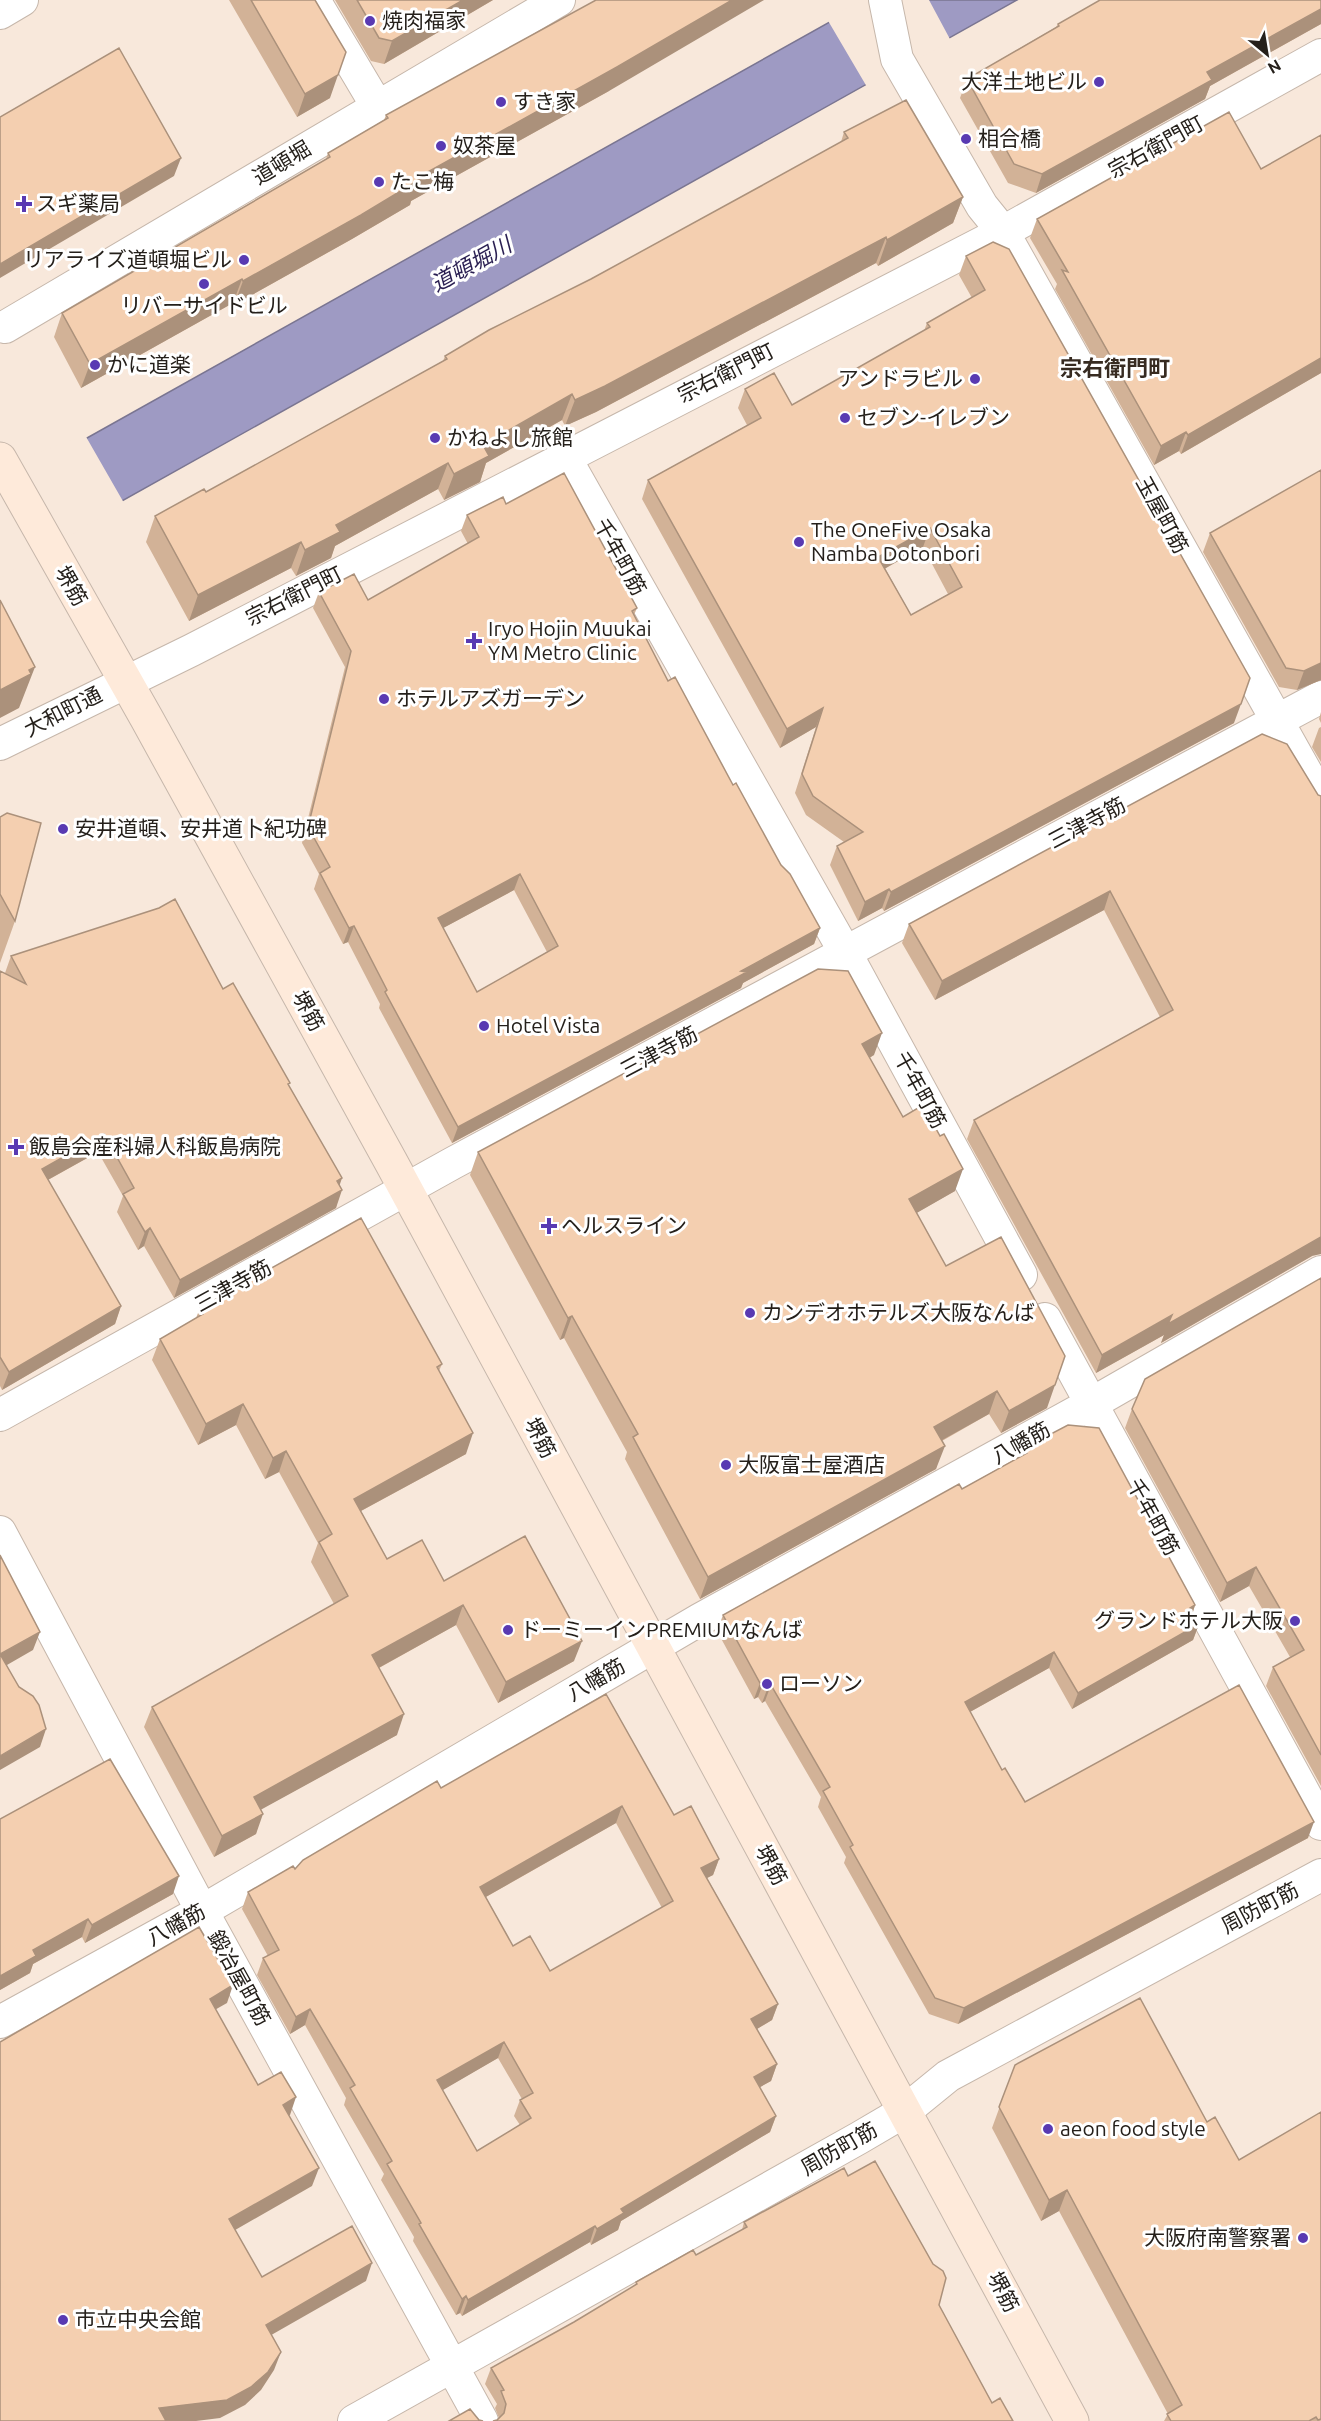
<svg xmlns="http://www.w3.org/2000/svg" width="1321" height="2421" viewBox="0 0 1321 2421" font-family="Ubuntu,'Noto Sans JP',sans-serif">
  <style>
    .water { fill: #9e9ac3; stroke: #7a7591; stroke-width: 1.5 }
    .pier { fill: #f8e8db }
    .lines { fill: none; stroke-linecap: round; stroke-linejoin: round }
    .street-casing { stroke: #c6b7ab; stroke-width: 34 }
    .secondary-casing { stroke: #c6b7ab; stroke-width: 35 }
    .street { stroke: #fff; stroke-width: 32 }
    .secondary { stroke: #feeada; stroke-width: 33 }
    .wall { fill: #d2b297; fill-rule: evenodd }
    .shaded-wall { fill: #ab917b }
    .building { fill: #f4cfb0; stroke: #ab917b; stroke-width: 1.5; fill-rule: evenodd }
    .poi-dot { fill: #593ab2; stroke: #fff; stroke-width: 2 }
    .labels { text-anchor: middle; stroke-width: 6; stroke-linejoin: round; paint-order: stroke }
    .poi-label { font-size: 21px; fill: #25201b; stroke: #fff; text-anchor: start }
    .street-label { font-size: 21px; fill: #25201b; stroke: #fff }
    .water-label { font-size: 22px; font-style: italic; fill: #2a1f52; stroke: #fff }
    .neighbourhood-label { font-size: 22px; font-weight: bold; fill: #372b21; stroke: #fff }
  </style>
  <rect width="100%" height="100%" fill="#f8e8db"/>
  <path class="water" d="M869 0H1017L122 501 0 471 87 438Z"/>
  <path class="pier" d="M862 0H929L951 41 867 87 827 19Z
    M85 435 124 503 0 578V467Z"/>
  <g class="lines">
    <g class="street-casing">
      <path id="street" d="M314 0 377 106
        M885 0 897 59 982 206 1003 232 1321 799
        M0 13 22 0
        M5 327 559 0
        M564 456 845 952 1021 1275
        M0 744 192 650 1003 232 1321 55
        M1045 1319 1321 1824
        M0 1415 453 1163 1321 697
        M0 1532 202 1911 482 2421
        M0 2022 202 1911 699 1620 1091 1404 1321 1272
        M354 2421 859 2138 905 2111 948 2076 1321 1875"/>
    </g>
    <g class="secondary-casing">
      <path id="secondary" d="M0 459 147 719 391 1162 1072 2421"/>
    </g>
    <use href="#street" class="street"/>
    <use href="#secondary" class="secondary"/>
  </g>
  <path class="wall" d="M229 0H315L330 98 297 117Z
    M335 0H493L384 64 371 61Z
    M1321 0V24L1210 86 1205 99 1036 193 1008 183 960 98 967 79 1056 27 1058 24Z
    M609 91 411 201 410 205 352 239 234 305 233 303 81 388 54 337 62 313 326 159 328 153 384 120 386 115Z
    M844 132 963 197 953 223 878 266 876 263 596 412 565 426 562 420 486 463 480 482 444 500 438 489 335 546 331 558 296 576 291 568 189 621 146 542 155 516 206 492 443 361 445 356 591 279 761 186 841 142Z
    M1321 135V373L1181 454 1179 451 1154 465 1055 289 1057 284 1030 238 1037 219 1261 169Z
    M966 256 1234 723 884 911 882 908 858 921 830 865 837 846 844 842 806 815 795 793 816 727 780 748 642 499 648 480 747 425 738 408 745 389 792 405 924 331 927 323 972 298 959 275ZM923 547 948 594 911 615 885 568Z
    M1321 470V680L1297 690 1279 687 1203 552 1210 533Z
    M506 504 637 608 634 615 668 681 733 785 781 865 820 928 814 944 743 983 741 988 452 1143 379 1008 380 1004 348 942 343 944 314 889 319 874 302 843 345 667 313 608 319 592 368 600 468 544 461 531 467 515ZM514 890 547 952 477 992 443 928Z
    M1321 712V723L1319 719Z
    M1321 727V762L1312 747 1319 728Z
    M1262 734 1312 1256 1161 1343 1164 1335 1096 1373 967 1139 974 1120 1160 1017 1104 910 935 1000 902 943 909 924Z
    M0 817 15 921 0 963Z
    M11 956 223 989 289 1086 339 1185 336 1208 174 1298 144 1246 138 1250 117 1212 123 1196 98 1152 48 1180 121 1306 115 1324 2 1390 0 1386V971L5 973Z
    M874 1055 869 1058 903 1117 955 1191 916 1213 946 1266 1047 1408 1001 1433 989 1414 942 1441 936 1469 700 1599 625 1459 627 1452 564 1338 560 1340 470 1175 478 1152Z
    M1321 1278V1786L1266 1686 1273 1667 1290 1657 1249 1586 1220 1602 1125 1428 1132 1409Z
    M200 1308 442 1364 439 1371 466 1454 361 1511 387 1559 444 1581 574 1661 498 1703 456 1625 379 1668 397 1735 261 1809 256 1834 214 1857 144 1727 152 1707 334 1604 311 1562 318 1543 279 1472 265 1479 236 1425 198 1445 152 1360 160 1339 196 1318Z
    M1024 1448 1195 1605 1193 1612 1199 1624 1193 1640 1072 1709 1049 1668 970 1712 1002 1770 1025 1802 1308 1838 958 2024 929 2014 844 1863 846 1857 818 1807 821 1797 765 1701 762 1703 758 1697 754 1699 717 1631 723 1615 962 1489 1022 1455Z
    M606 1694 674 1815 719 1859 713 1875 707 1878 778 2004 772 2020 757 2029 777 2064 771 2081 759 2087 776 2116 770 2132 621 2221 618 2230 591 2245 590 2242 462 2316 460 2313 456 2315 413 2241 414 2237 381 2180 384 2174 344 2105 346 2098 305 2025 290 2034 257 1975 263 1958 268 1956 242 1909 248 1892 295 1869 441 1788ZM616 1823 662 1908 550 1971 513 1946 486 1897ZM498 2058 522 2099 520 2100 514 2116 520 2125 477 2151 442 2090Z
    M0 1819 173 1894 85 1943 82 1937 33 1964 30 1973 0 1990Z
    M1015 2065 1207 2122 1239 2160 1321 2421H1164L1168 2414 1059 2211 1041 2221 992 2128Z
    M848 2176 939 2305 992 2403 497 2420 499 2418 495 2408 497 2404 485 2384 491 2368 574 2322 635 2286 636 2282 696 2255 742 2230 744 2222Z"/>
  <path class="shaded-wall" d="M463 0H493L384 64 392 41Z
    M732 0H764L609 91 411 201 410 205 352 239 234 305 243 281 417 178Z
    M1321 9V24L1210 86 1205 99 1036 193 1042 174 1207 72Z
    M338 75 330 98 297 117 305 94Z
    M181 158 174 176 0 278V264Z
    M963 197 953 223 878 266 887 240Z
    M886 237 876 263 596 412 565 426 575 400Z
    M242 279 233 303 81 388 90 364Z
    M1321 358V373L1181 454 1188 435Z
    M572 394 562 420 486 463 480 482 444 500 454 474 483 445Z
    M1186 432 1179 451 1154 465 1161 446Z
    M448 463 438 489 335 546 331 558 296 576 305 550 336 525Z
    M930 528 923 547 872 576 878 557Z
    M301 542 291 568 189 621 198 595Z
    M1321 663V680L1297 690 1304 671Z
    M35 667 19 708 0 718V689L29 670Z
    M1241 704 1234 723 884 911 891 892Z
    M823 708 816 727 780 748 787 729Z
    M520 874 514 890 432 934 438 918Z
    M889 889 882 908 858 921 865 902Z
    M1110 891 1104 910 935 1000 942 981Z
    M354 926 348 942 343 944 349 928Z
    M820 928 814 944 743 983 741 988 452 1143 458 1127Z
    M882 1033 874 1055 854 1067 862 1044Z
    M104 1134 98 1152 35 1187 42 1169Z
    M963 1169 955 1191 901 1222 909 1199Z
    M342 1178 337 1193 342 1190 336 1208 174 1298 180 1280Z
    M150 1228 144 1246 138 1250 145 1232Z
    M1319 1237H1321V1254L1312 1256 1161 1343 1164 1335 1096 1373 1102 1355 1172 1315Z
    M121 1306 115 1324 2 1390 9 1372Z
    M572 1316 564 1338 560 1340 568 1318Z
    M1055 1385 1047 1408 1001 1433 1009 1411Z
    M997 1391 989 1414 926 1449 934 1427Z
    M243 1404 236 1425 198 1445 206 1424Z
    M473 1433 466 1454 346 1519 354 1499Z
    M945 1446 936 1469 700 1599 708 1577Z
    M286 1451 279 1472 265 1479 273 1458Z
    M1256 1567 1249 1586 1220 1602 1227 1583Z
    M463 1605 456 1625 364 1676 372 1655Z
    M1195 1605 1190 1621V1608Z
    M1199 1624 1193 1640 1072 1709 1078 1693Z
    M40 1632 33 1650 0 1669V1654Z
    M582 1641 574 1661 498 1703 506 1682Z
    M1054 1652 1049 1668 959 1718 965 1702Z
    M764 1681 758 1697 754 1699 760 1683Z
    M771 1685 765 1701 762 1703 768 1687Z
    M404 1714 397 1735 246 1818 254 1797Z
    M46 1729 40 1747 0 1770V1756Z
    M622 1806 616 1823 475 1903 480 1887Z
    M263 1814 256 1834 214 1857 222 1836Z
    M1314 1822 1308 1838 958 2024 964 2008Z
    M719 1859 713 1875 695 1884 701 1868Z
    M179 1876 173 1894 85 1943 92 1925Z
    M88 1919 82 1937 33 1964 30 1973 0 1990V1976L33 1950Z
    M233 1985 227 2003 204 2016 210 1999Z
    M778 2004 772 2020 745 2036 751 2019Z
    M310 2009 305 2025 290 2034 296 2017Z
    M504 2042 498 2058 431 2097 437 2080Z
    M777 2064 771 2081 748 2094 754 2077Z
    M296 2097 290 2115 276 2123 283 2105Z
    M776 2116 770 2132 621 2221 618 2230 591 2245 597 2229 621 2209Z
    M319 2168 312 2186 223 2237 229 2219Z
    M1067 2190 1059 2211 1041 2221 1049 2200Z
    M595 2226 590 2242 462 2316 468 2300Z
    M372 2263 366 2281 259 2342 266 2325Z
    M466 2296 460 2313 456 2315 462 2299Z
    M281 2352 274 2370 261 2390 245 2405 220 2418 196 2421H154L159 2408Z"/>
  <path class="building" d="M251 0H315L346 52 338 75 305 94Z
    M357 0H463L392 41 379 38Z
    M596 0H732L617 67 417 178 419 180 361 215 243 281 242 279 90 364 62 313 330 157 328 153 388 118 386 115Z
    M1100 0H1321V9L1207 72 1212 80 1042 174 1014 164 967 79 1059 26 1058 24Z
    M119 48 181 158 0 264V117Z
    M906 100 963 197 887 240 886 237 605 386 575 400 572 394 483 445 489 456 454 474 448 463 336 525 340 532 305 550 301 542 198 595 155 516 204 489 206 492 447 359 445 356 489 330 591 279 761 186 848 138 844 132Z
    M1229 112 1261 169 1321 135V358L1188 435 1186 432 1161 446 1062 270 1068 272 1037 219Z
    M993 242 1009 249 1250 678 1241 704 891 892 889 889 865 902 837 846 863 832 813 796 802 774 823 708 787 729 648 480 761 418 745 389 774 373 792 405 930 327 927 323 985 290 966 256ZM930 528 962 587 911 615 878 557Z
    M1321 470V663L1304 671 1286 668 1210 533Z
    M564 473 637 608 632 611 668 681 675 677 733 785 736 783 781 865 790 874 820 928 741 971 747 972 458 1127 385 992 387 990 354 926 349 928 320 873 330 867 308 827 351 651 319 592 354 574 368 600 479 537 467 515 503 497 506 504ZM520 874 558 946 477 992 438 918Z
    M0 600 35 667 29 670 31 674 0 690Z
    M1262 734 1287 744 1318 795 1321 796V1237L1168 1324 1172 1315 1102 1355 974 1120 1173 1010 1110 891 942 981 909 924Z
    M7 813 41 823 15 921 0 894V817Z
    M175 899 223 989 233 983 290 1083 288 1084 342 1178 337 1181 342 1190 180 1280 150 1228 145 1232 123 1194 134 1188 104 1134 42 1169 121 1306 9 1372 0 1357V971L26 984 11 956 159 908Z
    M818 969 848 971 882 1033 862 1044 903 1117 923 1105 940 1136 944 1134 963 1169 909 1199 946 1266 1001 1237 1065 1356 1055 1385 1009 1411 997 1391 934 1427 945 1446 708 1577 633 1437 638 1434 572 1316 568 1318 478 1152Z
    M361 1218 442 1364 437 1367 473 1433 354 1499 387 1559 422 1540 444 1581 525 1536 582 1641 506 1682 463 1605 372 1655 404 1714 254 1797 263 1814 222 1836 152 1707 348 1596 319 1542 332 1534 286 1451 273 1458 243 1404 206 1424 160 1339 203 1314 200 1308Z
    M1321 1278V1755L1273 1667 1304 1650 1256 1567 1227 1583 1132 1409 1145 1379Z
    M1068 1425 1099 1428 1195 1605 1190 1608 1199 1624 1078 1693 1054 1652 965 1702 1002 1770 1005 1768 1025 1802 1239 1685 1314 1822 964 2008 935 1998 850 1847 853 1845 823 1791 830 1787 771 1685 768 1687 764 1681 760 1683 723 1615 959 1484 962 1489 1027 1453 1024 1448Z
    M0 1555 40 1632 0 1654Z
    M0 1654 19 1687 33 1696 39 1705 46 1729 0 1756Z
    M606 1694 674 1815 691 1806 719 1859 701 1868 778 2004 751 2019 777 2064 754 2077 776 2116 621 2209 624 2213 597 2229 595 2226 468 2300 466 2296 462 2299 419 2224 421 2223 387 2164 392 2161 350 2088 355 2085 310 2009 296 2017 263 1958 279 1950 248 1892 293 1866 295 1869 303 1860 437 1781 441 1788ZM622 1806 673 1901 550 1971 530 1936 513 1946 480 1887ZM504 2042 533 2093 520 2100 531 2118 477 2151 437 2080Z
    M110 1759 179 1876 92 1925 88 1919 33 1950 36 1956 0 1976V1819Z
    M199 1927 233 1985 210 1999 258 2085 281 2072 296 2097 283 2105 319 2168 229 2219 262 2277 352 2226 372 2263 266 2325 281 2352 268 2372 251 2387 227 2400 159 2408 166 2421H0V2042Z
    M1140 1998 1207 2122 1215 2117 1239 2160 1321 2112V2419L1318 2420 1316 2417 1309 2421H1171L1167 2414 1182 2405 1067 2190 1049 2200 999 2107 1015 2065Z
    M875 2161 933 2264 943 2271 946 2278 939 2305 992 2403 1000 2398 1013 2421H493L497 2420 504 2413 506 2404 501 2391 504 2390 491 2368 574 2322 637 2284 636 2282 693 2250 696 2255 747 2227 744 2222 844 2168 848 2176Z
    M470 2409 479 2420 483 2421H449Z"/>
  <g class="poi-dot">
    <circle cx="370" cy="21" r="6"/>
    <circle cx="1099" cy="82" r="6"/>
    <circle cx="501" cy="102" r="6"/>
    <circle cx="966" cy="139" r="6"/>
    <circle cx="441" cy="146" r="6"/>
    <circle cx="379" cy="182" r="6"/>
    <path d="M21 195h6v6h6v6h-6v6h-6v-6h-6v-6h6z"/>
    <circle cx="244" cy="260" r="6"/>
    <circle cx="204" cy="284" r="6"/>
    <circle cx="95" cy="365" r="6"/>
    <circle cx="975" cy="379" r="6"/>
    <circle cx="845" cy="418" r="6"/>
    <circle cx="435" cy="438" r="6"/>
    <circle cx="799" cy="542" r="6"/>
    <path d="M471 632h6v6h6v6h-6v6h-6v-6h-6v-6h6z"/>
    <circle cx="384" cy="699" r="6"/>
    <circle cx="63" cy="829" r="6"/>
    <circle cx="484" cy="1026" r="6"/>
    <path d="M13 1138h6v6h6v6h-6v6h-6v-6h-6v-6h6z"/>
    <path d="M546 1217h6v6h6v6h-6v6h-6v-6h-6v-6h6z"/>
    <circle cx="750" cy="1313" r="6"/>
    <circle cx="726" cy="1465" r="6"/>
    <circle cx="1295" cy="1621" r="6"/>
    <circle cx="508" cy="1630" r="6"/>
    <circle cx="767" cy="1684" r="6"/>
    <circle cx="1048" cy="2129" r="6"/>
    <circle cx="1303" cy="2238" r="6"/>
    <circle cx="63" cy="2320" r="6"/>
  </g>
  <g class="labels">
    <g class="poi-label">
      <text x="382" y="28">焼肉福家</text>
      <text x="1087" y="89" text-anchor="end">大洋土地ビル</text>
      <text x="513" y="109">すき家</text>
      <text x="978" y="146">相合橋</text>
      <text x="453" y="153">奴茶屋</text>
      <text x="391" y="189">たこ梅</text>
      <text x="36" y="211">スギ薬局</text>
      <text x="232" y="267" text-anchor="end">リアライズ道頓堀ビル</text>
      <text x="204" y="313" text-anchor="middle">リバーサイドビル</text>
      <text x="107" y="372">かに道楽</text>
      <text x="963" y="386" text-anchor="end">アンドラビル</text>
      <text x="857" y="425">セブン-イレブン</text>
      <text x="447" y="445">かねよし旅館</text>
      <text x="811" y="537">The OneFive Osaka<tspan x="811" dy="24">Namba Dotonbori</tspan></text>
      <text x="488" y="636">Iryo Hojin Muukai<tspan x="488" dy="24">YM Metro Clinic</tspan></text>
      <text x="396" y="706">ホテルアズガーデン</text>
      <text x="75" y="836">安井道頓、安井道卜紀功碑</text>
      <text x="496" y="1033">Hotel Vista</text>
      <text x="29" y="1154">飯島会産科婦人科飯島病院</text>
      <text x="561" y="1233">ヘルスライン</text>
      <text x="762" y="1320">カンデオホテルズ大阪なんば</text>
      <text x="738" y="1472">大阪富士屋酒店</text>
      <text x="1283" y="1628" text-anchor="end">グランドホテル大阪</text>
      <text x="520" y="1637">ドーミーインPREMIUMなんば</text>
      <text x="779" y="1691">ローソン</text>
      <text x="1060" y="2136">aeon food style</text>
      <text x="1291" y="2245" text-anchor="end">大阪府南警察署</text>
      <text x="75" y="2327">市立中央会館</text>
    </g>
    <g class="street-label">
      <text transform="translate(1156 147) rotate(-29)" y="7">宗右衛門町</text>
      <text transform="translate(282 163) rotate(-31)" y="7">道頓堀</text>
      <text transform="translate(726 373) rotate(-27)" y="7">宗右衛門町</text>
      <text transform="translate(1162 515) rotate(61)" y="7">玉屋町筋</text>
      <text transform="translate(620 557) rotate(61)" y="7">千年町筋</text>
      <text transform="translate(71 586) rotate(60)" y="7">堺筋</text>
      <text transform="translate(294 596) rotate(-27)" y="7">宗右衛門町</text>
      <text transform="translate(63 712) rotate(-27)" y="7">大和町通</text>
      <text transform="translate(1087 823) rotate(-28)" y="7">三津寺筋</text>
      <text transform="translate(308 1011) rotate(61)" y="7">堺筋</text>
      <text transform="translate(659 1052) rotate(-28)" y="7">三津寺筋</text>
      <text transform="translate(920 1090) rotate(61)" y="7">千年町筋</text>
      <text transform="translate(233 1286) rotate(-29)" y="7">三津寺筋</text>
      <text transform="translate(540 1438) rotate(62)" y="7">堺筋</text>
      <text transform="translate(1021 1443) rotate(-29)" y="7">八幡筋</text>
      <text transform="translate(1153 1517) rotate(61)" y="7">千年町筋</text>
      <text transform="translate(596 1680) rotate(-30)" y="7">八幡筋</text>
      <text transform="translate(771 1865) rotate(61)" y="7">堺筋</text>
      <text transform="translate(1260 1908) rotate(-28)" y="7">周防町筋</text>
      <text transform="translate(176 1925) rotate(-29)" y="7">八幡筋</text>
      <text transform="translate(239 1978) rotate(61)" y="7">鍛冶屋町筋</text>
      <text transform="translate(839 2149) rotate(-30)" y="7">周防町筋</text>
      <text transform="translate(1003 2292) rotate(62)" y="7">堺筋</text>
    </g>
    <g class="water-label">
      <text transform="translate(471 264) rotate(-29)" y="8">道頓堀川</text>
    </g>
    <g class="neighbourhood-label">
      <text x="1115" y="376">宗右衛門町</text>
    </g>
  </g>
  <g transform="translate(1267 54) rotate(150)" stroke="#ffffff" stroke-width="4.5" paint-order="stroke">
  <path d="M0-4.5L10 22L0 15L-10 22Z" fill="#25201b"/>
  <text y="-9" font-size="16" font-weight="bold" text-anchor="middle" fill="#25201b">N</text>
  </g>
</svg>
